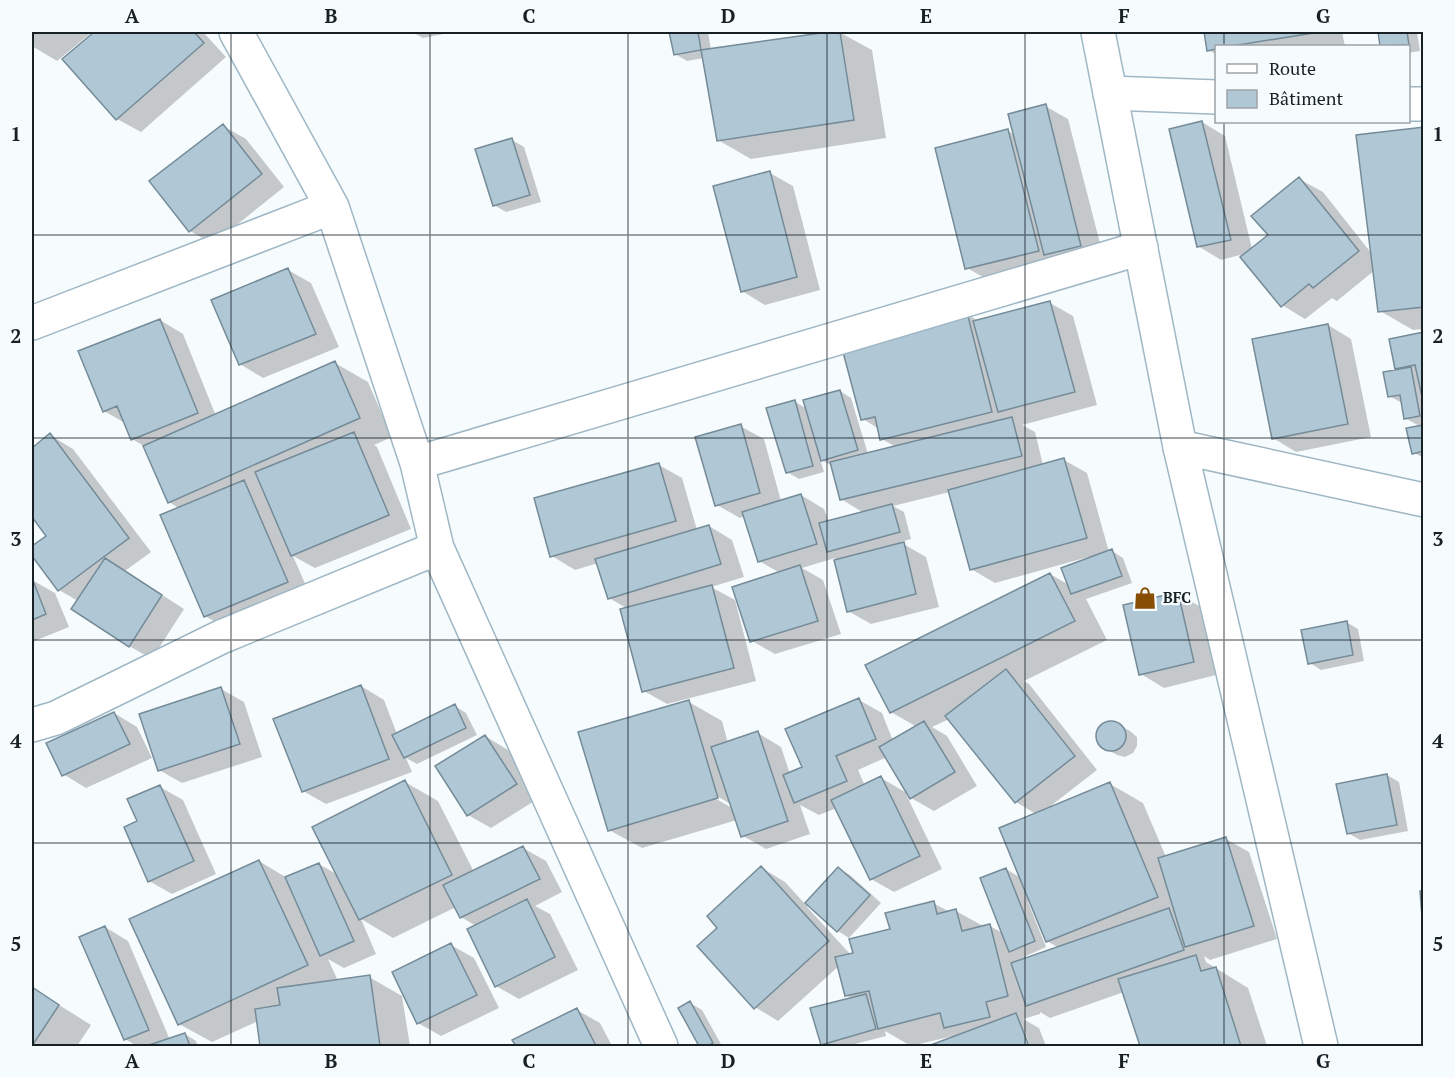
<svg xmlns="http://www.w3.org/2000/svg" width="1455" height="1078" viewBox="0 0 1455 1078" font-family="'PT Serif',serif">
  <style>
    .shadow { fill: #0003; fill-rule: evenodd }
    .building { fill: #b0c8d6; stroke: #758b98; stroke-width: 1.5 }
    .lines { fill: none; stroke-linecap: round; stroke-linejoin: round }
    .street-casing { stroke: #9fb7c5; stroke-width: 36 }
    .secondary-casing { stroke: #9fb7c5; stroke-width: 36 }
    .street { stroke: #fff; stroke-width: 33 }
    .secondary { stroke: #fff; stroke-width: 33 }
    .grid { fill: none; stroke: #172025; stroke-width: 1.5; stroke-opacity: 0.55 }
    .labels { text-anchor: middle; stroke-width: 4.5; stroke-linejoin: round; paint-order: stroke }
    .poi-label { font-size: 15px; font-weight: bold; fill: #172025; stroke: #f6fbfe; text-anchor: start }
    .neatline { fill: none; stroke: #172025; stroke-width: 2 }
    .grid-label { font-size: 20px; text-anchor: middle; font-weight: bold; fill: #172025 }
  </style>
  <rect width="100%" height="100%" fill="#f6fbfe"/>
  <path class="shadow" d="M32 32H92L57 61 32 46Z
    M94 32H203L226 57 141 132 117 119 65 60 95 33Z
    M412 32H454L423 38Z
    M671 32H708L711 50 839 32 872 50 886 138 751 159 718 140 704 58 687 61 675 54Z
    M1205 32H1342L1345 46H1216V54L1208 50Z
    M1379 32H1417L1420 51 1408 53V46H1381Z
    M1045 106 1068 119 1104 259 990 281 967 268 1008 131 1016 136Z
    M1202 122 1225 136 1252 249 1270 236 1299 179 1323 192 1372 254 1424 128V329L1413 330 1380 311 1375 270 1337 301 1332 298 1305 319 1282 305 1240 255 1221 260 1198 246Z
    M223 126 246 139 284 187 213 244 190 231Z
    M512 140 524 147 541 202 506 212 494 205Z
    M770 173 793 186 820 290 765 305 742 291Z
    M288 270 311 283 339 347 263 378 240 364Z
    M1050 303 1073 316 1097 405 1022 425 1035 432 1043 465 1064 460 1087 473 1109 552 1112 551 1123 558 1132 583 1086 599 1107 640 1024 681 1029 684 1097 770 1048 808 1110 784 1143 803 1166 857 1226 839 1249 852 1277 939 1210 960 1204 956 1206 962 1248 988 1267 1046H1142L1124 992 1050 1018 1040 1012V1014L1023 1019 1039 1028 1046 1046H1030L1025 1032H1021L1027 1046H933L954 1038 953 1036 911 1046 885 1031 886 1036 847 1046H827L822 1044 853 999 846 995 839 966 778 1021 755 1007 719 928 762 868 785 882 806 905 838 868 850 875 881 903 849 938 838 931 809 905 807 907 851 955 933 903 950 912 956 911 985 927 990 926 1004 934 1006 869 1021 878 1036 814 1016 802 949 719 932 727 947 736 977 786 934 811 911 798 887 757 858 770 865 786 881 778 905 792 942 869 894 892 871 879 837 808 819 815 800 805 810 834 766 849 743 836 737 820 642 848 609 830 689 702 722 721 728 743 758 733 781 747 790 774 804 768 859 700 882 713 893 741 917 727 891 712 1050 574 1069 585 1089 559 1088 557 995 583 971 569 950 492 893 506 904 512 911 539 900 542 926 557 939 607 871 624 848 611 835 558 802 568 823 580 841 634 775 654 752 641 780 573 759 561 745 516 740 518 717 505 740 426 764 439 781 501 801 495 824 509 829 522 864 513 841 499 832 466 820 459 824 472 799 479 787 472 794 401 807 409 840 391 851 398 868 454 896 447 882 439 879 429 863 419 966 314 979 321ZM712 793 732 805V808L711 796ZM1030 901 1047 941 1059 948 1026 959V956L1046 947 1028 902Z
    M160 320 183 334 216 416 335 363 368 382 392 437 374 445 377 447 411 529 315 568 293 556 310 595 228 629 205 616 180 509 169 502 144 446 132 439 125 423 104 411Z
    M1328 325 1351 339 1371 437 1296 452 1273 438Z
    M1424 333V458L1414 453 1421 427 1405 418 1402 403 1389 396 1401 370 1397 368Z
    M50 435 73 449 151 552 125 571 184 609 152 659 129 646 78 601 59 590 32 553V548L48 536 32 514V449Z
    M659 465 682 478 697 530 709 526 732 540 744 577 711 587 735 600 756 681 667 704 644 691 628 609 609 598 598 563 575 570 552 556Z
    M32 580 55 593 69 627 32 642Z
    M1178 594 1201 607 1216 675 1164 688 1141 674Z
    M1346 622 1358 629 1364 661 1321 670 1310 663Z
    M361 686 384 700 397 734 455 706 466 713 477 735 417 764 406 758 412 772 326 804 303 791Z
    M221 689 244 702 262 757 182 783 159 770Z
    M114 713 137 727 152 758 86 788 63 774Z
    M1109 722 1118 724 1130 731 1137 737V746L1133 753 1125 757 1117 755 1105 748 1098 741 1097 733 1101 725Z
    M485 736 508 750 539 798 491 828 468 815Z
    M1387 775 1399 782 1408 831 1360 840 1348 833Z
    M405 782 438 801 474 872 523 848 546 861 562 892 535 906 550 914 578 970 519 999 496 986 476 926 461 917 456 907 393 938 361 919 376 954 344 968 328 959 338 981 369 977 402 996 410 1046H262L258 1021 212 1042 179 1024 259 861 287 878 319 864 338 875Z
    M160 787 183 800 216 874 172 894 149 881 139 821Z
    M105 927 128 941 170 1040 185 1034 196 1041 198 1046H137L125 1039Z
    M451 945 474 958 499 1008 441 1036 418 1023Z
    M32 988 91 1025 77 1046H32Z
    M690 1003 702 1010 722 1046H701L680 1008Z
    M577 1010 600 1023 612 1046H517L514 1040Z"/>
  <path class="building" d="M94 32H194L204 43 116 120 62 59Z
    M669 32H698L701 50 674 55Z
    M828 32H840L854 120 717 141 701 50Z
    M1204 32H1313V33L1232 46H1216V49L1207 51Z
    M1378 32H1407L1409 45 1380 46Z
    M1046 104 1081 246 1044 255 1008 114Z
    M1202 121 1231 240 1197 247 1169 129Z
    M223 124 262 174 189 232 149 181Z
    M1424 127V307L1378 312 1356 135Z
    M1008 129 1039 251 965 269 935 148Z
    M512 138 530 195 493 206 475 149Z
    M770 171 797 277 741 292 713 186Z
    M1299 177 1359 251 1313 288 1309 284 1281 307 1240 257 1268 235 1251 216Z
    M288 268 316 334 239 365 211 300Z
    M1050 301 1075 392 998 412 973 321Z
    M967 312 992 412 880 440 875 417 861 420 843 352Z
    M160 319 198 413 131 440 117 406 103 412 78 351Z
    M1328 324 1348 424 1272 439 1252 339Z
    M1424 332V406L1415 365 1395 369 1389 339Z
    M335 361 360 418 168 503 143 446Z
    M1411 367 1420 416 1404 419 1400 395 1388 397 1383 372Z
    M840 390 858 450 821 461 803 400Z
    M795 400 813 466 786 473 766 408Z
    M1012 417 1022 456 840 500 830 462Z
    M741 424 760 493 715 506 695 437Z
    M1424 425V451L1412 454 1406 428Z
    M354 432 389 515 291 556 255 472Z
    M50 433 129 538 58 591 32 556V546L46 536 32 517V448Z
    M1064 458 1087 538 970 570 948 490Z
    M659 463 676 521 550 557 534 498Z
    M244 480 288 582 204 617 160 515Z
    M801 494 817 544 758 562 742 512Z
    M892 504 900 532 827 552 819 523Z
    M709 525 721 564 608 599 595 559Z
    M904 542 916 594 847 612 834 560Z
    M1112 549 1122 576 1071 594 1061 568Z
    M105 558 162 595 129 647 71 609Z
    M800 565 818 621 750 642 732 587Z
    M1050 573 1075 621 890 713 865 665Z
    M32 578 46 614 32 620Z
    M712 585 734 668 642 692 620 609Z
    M1178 592 1194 662 1139 675 1123 605Z
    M1347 621 1353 655 1308 664 1301 630Z
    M1006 669 1075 756 1015 803 945 716Z
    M361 685 389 759 302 792 273 719Z
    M221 687 240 744 158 771 139 714Z
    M859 698 876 739 836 756 847 781 794 803 783 775 802 767 785 729Z
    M689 700 718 798 608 831 578 732Z
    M455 704 466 728 404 758 392 735Z
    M114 712 130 744 62 776 46 743Z
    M924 721 955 772 910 799 879 747Z
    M1096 736a15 15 0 1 1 30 0a15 15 0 1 1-30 0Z
    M758 731 788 821 741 837 711 747Z
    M485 735 517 784 467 816 435 766Z
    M1387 774 1397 825 1347 834 1336 784Z
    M881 776 920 856 870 880 831 800Z
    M405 780 452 875 359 920 312 827Z
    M1110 782 1158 897 1046 942 999 828Z
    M160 785 194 861 148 882 124 827 137 821 127 799Z
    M1226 837 1254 926 1185 947 1158 858Z
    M523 846 540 879 460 918 443 885Z
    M259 860 308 965 178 1025 129 919Z
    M319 863 354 941 320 956 285 877Z
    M761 866 829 941 754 1009 697 946 717 928 707 916Z
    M838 867 870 895 837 932 805 903Z
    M1006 868 1035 941 1009 952 980 878Z
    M1420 891H1424V929H1423Z
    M527 899 555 957 495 987 467 929Z
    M934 901 937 914 956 909 962 931 990 924 1008 996 986 1002 990 1017 944 1028 940 1013 878 1029 869 991 845 996 835 957 853 953 849 939 890 929 885 913Z
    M1169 908 1184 950 1026 1006 1011 963Z
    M105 926 149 1030 124 1040 79 937Z
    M451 943 477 995 417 1024 392 972Z
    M1196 955 1201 971 1216 967 1241 1046H1140L1118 979Z
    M370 975 380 1046H260L255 1009 280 1005 277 988Z
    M32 987 59 1005 32 1046Z
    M866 994 876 1029 821 1045 810 1008Z
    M690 1001 713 1043 707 1046H699L678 1008Z
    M577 1008 596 1046H516L512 1040Z
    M1016 1013 1029 1046H928Z
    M185 1033 190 1046H146Z"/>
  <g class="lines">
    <g class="street-casing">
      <path id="street" d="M236 32 332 207 417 463 437 548 661 1046
        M1110 93 1216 97
        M1408 104H1424
        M32 323 332 207
        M1180 447 1424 500
        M417 463 1141 248
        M32 725 56 718 221 637 437 548"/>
    </g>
    <g class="secondary-casing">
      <path id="secondary" d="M1098 32 1180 447 1321 1046"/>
    </g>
    <use href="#street" class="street"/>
    <use href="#secondary" class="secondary"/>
  </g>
  <path class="grid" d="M231 32V1046M430 32V1046M628 32V1046M827 32V1046M1025 32V1046M1224 32V46M1224 122V1046M32 235H1424M32 438H1424M32 640H1424M32 843H1424"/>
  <defs>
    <g id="shop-bare" transform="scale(1.8)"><path d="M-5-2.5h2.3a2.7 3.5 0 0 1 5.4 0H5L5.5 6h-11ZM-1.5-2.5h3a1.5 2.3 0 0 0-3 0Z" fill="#884e04" stroke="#f6fbfe" stroke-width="2.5" paint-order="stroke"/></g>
  </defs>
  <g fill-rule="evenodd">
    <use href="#shop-bare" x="1145" y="598"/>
  </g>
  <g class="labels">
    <g class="poi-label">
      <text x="1163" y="603">BFC</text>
    </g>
  </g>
  <rect width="1455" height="1078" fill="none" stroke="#f6fbfe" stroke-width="66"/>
  <rect x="1215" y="45" width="195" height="78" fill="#f6fbfe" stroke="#9da3a7" stroke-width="1.5"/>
  <rect x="1227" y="64" width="30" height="9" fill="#ffffff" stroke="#9da3a7" stroke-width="1.5"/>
  <text x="1269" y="75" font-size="18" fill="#172025">Route</text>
  <rect x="1227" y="90" width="30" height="18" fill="#b0c8d6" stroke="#9da3a7" stroke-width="1.5"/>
  <text x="1269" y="105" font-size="18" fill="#172025">Bâtiment</text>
  <rect x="33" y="33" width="1389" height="1012" class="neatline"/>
  <g class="grid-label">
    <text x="132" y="23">A</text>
    <text x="331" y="23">B</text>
    <text x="529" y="23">C</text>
    <text x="728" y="23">D</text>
    <text x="926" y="23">E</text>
    <text x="1124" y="23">F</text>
    <text x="1323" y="23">G</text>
    <text x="16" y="141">1</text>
    <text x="1438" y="141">1</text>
    <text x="16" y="343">2</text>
    <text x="1438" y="343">2</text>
    <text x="16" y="546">3</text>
    <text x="1438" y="546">3</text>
    <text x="16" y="748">4</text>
    <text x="1438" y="748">4</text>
    <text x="16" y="951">5</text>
    <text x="1438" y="951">5</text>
    <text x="132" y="1068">A</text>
    <text x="331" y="1068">B</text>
    <text x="529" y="1068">C</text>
    <text x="728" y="1068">D</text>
    <text x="926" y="1068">E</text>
    <text x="1124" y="1068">F</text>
    <text x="1323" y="1068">G</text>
  </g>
</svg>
